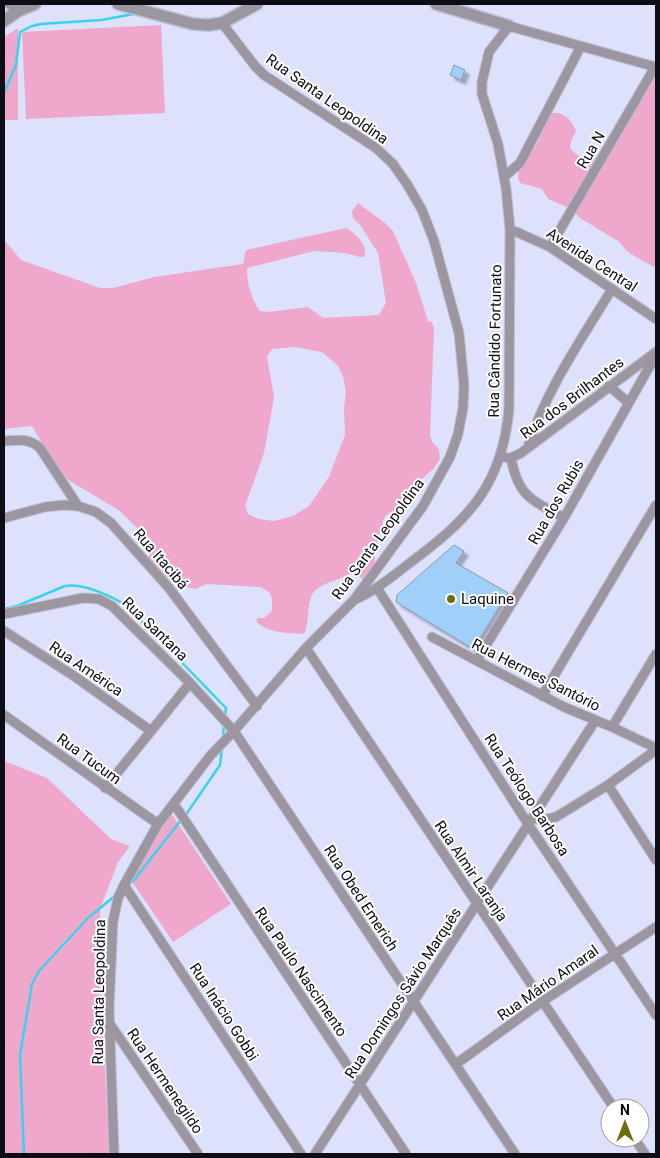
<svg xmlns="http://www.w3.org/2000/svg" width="660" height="1158" viewBox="0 0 660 1158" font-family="Roboto,sans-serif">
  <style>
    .green { fill: #efa7cc; fill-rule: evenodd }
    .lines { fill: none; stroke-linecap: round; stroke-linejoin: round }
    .stream { stroke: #38d4ed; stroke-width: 2.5 }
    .building { fill: #a0d0f9; stroke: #869bad; filter: url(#shadow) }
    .minor-casing { stroke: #bcbfd6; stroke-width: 11 }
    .tertiary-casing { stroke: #bcbfd6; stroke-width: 14 }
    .minor { stroke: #9c96a0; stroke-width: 9 }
    .tertiary { stroke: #9c96a0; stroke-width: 11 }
    .poi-dot { fill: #6e6d0d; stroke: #fff; stroke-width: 2 }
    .labels { text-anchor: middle; stroke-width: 4; stroke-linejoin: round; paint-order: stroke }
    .street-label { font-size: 15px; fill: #0c0d15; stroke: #fff }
    .poi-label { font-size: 15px; fill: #0c0d15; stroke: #fff; text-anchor: start }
  </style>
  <defs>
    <filter id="shadow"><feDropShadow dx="4.5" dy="4.5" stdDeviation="1" flood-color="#0004"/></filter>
  </defs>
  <rect width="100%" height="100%" fill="#dde1fb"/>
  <path class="green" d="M161 25 165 113 26 119 22 32Z
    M18 28V120H4V37Z
    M656 77V268C647 263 638 259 630 253 625 250 623 245 618 241L580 218 571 209 548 199 542 189 520 183 518 178 519 168 539 140 543 126 552 113C565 112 571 119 576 131L571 141 570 148C576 156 587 162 597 158 612 150 645 94 656 77Z
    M358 203 385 223 393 231 416 283 428 321 432 322 434 328 430 436 433 443 439 449 440 459 434 468 415 485 404 505 400 509 389 513 384 518 375 551 374 573 365 581 356 574 351 573C339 581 316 583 311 597 307 608 309 621 305 632L303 634C289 633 267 633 257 622V618H264L272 611C272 597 274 593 260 587L207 584 195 589 185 587 174 583 166 578 149 558 150 541 120 511 60 475 32 426 4 429V240L21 260 100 288H113L154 277 243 264 246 250 346 228C355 233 369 245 364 257H360L345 253 314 251 251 267 247 269C247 284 252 300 260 311L269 312 308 307 323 318 379 315 386 303 378 253 361 226 353 218 352 211ZM294 347 322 352 338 366 343 376 346 392 344 408 345 435 329 477 309 506 293 516 274 521 259 519 248 514 245 506 264 453 274 397 267 357 272 349Z
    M4 761 47 778 111 839 130 846 118 862 100 909V988L110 1154H4Z
    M171 813 231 904 173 942 131 880Z"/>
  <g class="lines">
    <path class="stream" d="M4 93 16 65 20 32 32 26 41 24 101 20 134 14
      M4 609 17 606 65 586C83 583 110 596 126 605L226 708 225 717
      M223 737 224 725
      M185 816 220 765 222 748
      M128 885 134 880 181 820
      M24 1154 20 1055 32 984 39 971 88 918 116 895"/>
  </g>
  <path class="building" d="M454 65 465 70 461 80 450 75Z
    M454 545 464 551 456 563 508 593 473 649 396 602 397 595Z"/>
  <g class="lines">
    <g class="minor-casing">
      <path id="minor" d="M9 4 18 11
        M504 177 520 163 581 46
        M510 229 550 247 656 319
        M550 247 655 67
        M609 386 629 403
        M4 441C17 440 29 438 40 448L78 506
        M528 447C546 390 581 340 612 289
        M501 457 511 458 521 453 656 352
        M511 458C518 497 532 500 564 518
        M4 518 45 507 64 505 78 506 96 512 111 523 169 588 257 706
        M377 588 528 824 656 1015
        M354 600C375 591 393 576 411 562 469 519 503 484 509 408L510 229 506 188 498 144 482 94V82L489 52 509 26 656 67
        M4 614 83 598 99 599 112 606 190 683 234 731 515 1154
        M4 631 74 676 151 731
        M432 637 564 707 612 727 656 748
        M306 648 614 1108
        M477 660 564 518 656 355
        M542 696 656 505
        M4 715 158 824
        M612 727 656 654
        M608 785 656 860
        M105 788 190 683
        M174 804 406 1154
        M532 819H547L556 817 608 785 656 750
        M124 885 301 1154
        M110 1024 198 1154
        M456 1064 543 1001 656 927
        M634 1138 645 1154
        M114 1154 109 1008 113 921 118 898 124 885 158 824 210 756 234 731 306 648 354 600 423 506 450 457 458 434 463 408 464 385 459 333 434 241 422 210 407 184 393 164 376 148 264 75 255 66 222 23
        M315 1154 595 721"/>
    </g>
    <g class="tertiary-casing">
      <path id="tertiary" d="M118 4 193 24 209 25 222 23 257 4
        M436 4 509 26
        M4 21 18 11 35 4"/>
    </g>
    <use href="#minor" class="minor"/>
    <use href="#tertiary" class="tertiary"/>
  </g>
  <circle class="poi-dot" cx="451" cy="599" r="5"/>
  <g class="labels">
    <g class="street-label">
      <text transform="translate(327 99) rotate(35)" y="5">Rua Santa Leopoldina</text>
      <text transform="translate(591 150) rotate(-60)" y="5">Rua N</text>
      <text transform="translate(592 260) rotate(33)" y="5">Avenida Central</text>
      <text transform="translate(495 341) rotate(-89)" y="5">Rua Cândido Fortunato</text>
      <text transform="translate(572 398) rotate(-37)" y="5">Rua dos Brilhantes</text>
      <text transform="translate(556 502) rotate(-60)" y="5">Rua dos Rubis</text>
      <text transform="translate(378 539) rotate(-54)" y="5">Rua Santa Leopoldina</text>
      <text transform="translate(161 559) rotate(49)" y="5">Rua Itacibá</text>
      <text transform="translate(155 629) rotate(44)" y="5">Rua Santana</text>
      <text transform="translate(86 669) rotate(34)" y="5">Rua América</text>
      <text transform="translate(536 675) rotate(27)" y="5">Rua Hermes Santório</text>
      <text transform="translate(89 759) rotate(36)" y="5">Rua Tucum</text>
      <text transform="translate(527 795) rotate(57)" y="5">Rua Teólogo Barbosa</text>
      <text transform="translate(471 871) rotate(56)" y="5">Rua Almir Laranja</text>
      <text transform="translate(361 898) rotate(57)" y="5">Rua Obed Emerich</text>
      <text transform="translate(301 972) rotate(56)" y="5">Rua Paulo Nascimento</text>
      <text transform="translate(548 983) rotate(-35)" y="5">Rua Mário Amaral</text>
      <text transform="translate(99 992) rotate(-89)" y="5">Rua Santa Leopoldina</text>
      <text transform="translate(403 993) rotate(-57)" y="5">Rua Domingos Sávio Marquês</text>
      <text transform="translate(224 1012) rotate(57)" y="5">Rua Inácio Gobbi</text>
      <text transform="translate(165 1081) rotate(56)" y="5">Rua Hermenegildo</text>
    </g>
    <g class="poi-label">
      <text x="461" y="604">Laquine</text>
    </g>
  </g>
  <rect width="660" height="1158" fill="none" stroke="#0c0d15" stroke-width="10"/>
  <g transform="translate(625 1123)"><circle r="24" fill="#ffffff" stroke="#9e9ea1"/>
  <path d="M0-4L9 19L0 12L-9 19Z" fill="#6e6d0d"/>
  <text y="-8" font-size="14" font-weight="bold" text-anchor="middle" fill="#0c0d15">N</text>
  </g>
</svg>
